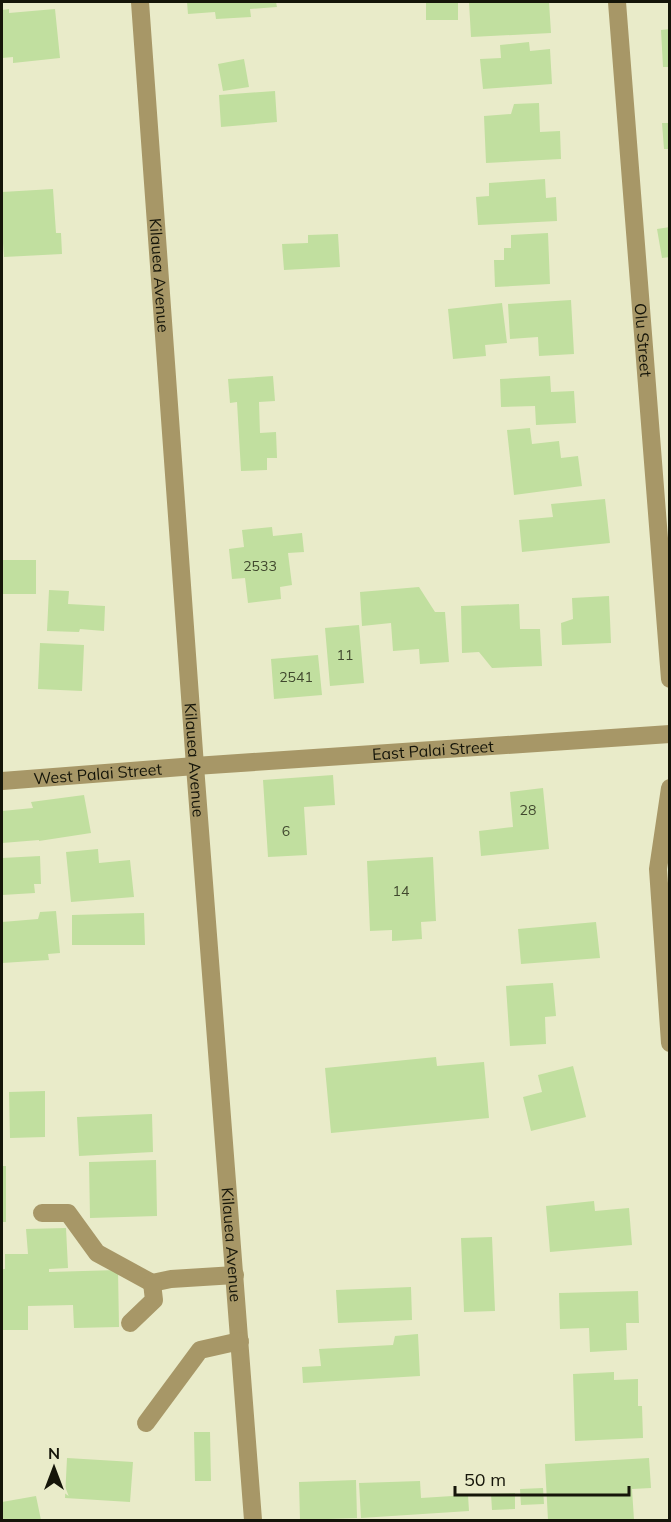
<svg xmlns="http://www.w3.org/2000/svg" width="671" height="1522" viewBox="0 0 671 1522" font-family="Mulish,sans-serif">
  <style>
    .building { fill: #c1df9f }
    .lines { fill: none; stroke-linecap: round; stroke-linejoin: round }
    .minor { stroke: #a79767; stroke-width: 18 }
    .labels { text-anchor: middle; stroke-width: 5; stroke-linejoin: round; paint-order: stroke }
    .number-label { font-size: 14px; fill: #40482e }
    .street-label { font-size: 16px; fill: #151509; stroke: #e9ebc9 }
  </style>
  <rect width="100%" height="100%" fill="#e9ebc9"/>
  <path class="building" d="M187 2H276L277 7 250 9 251 17 216 19 215 12 188 14Z
    M426 2H458V20H426Z
    M469 2H549L551 33 471 37Z
    M9 9V13L55 9 60 58 13 63V57L2 58V10Z
    M670 29V67H663L661 30Z
    M529 42 530 51 550 49 552 84 483 89 480 59 501 58 500 45Z
    M244 59 249 87 223 91 218 64Z
    M275 91 277 122 221 127 219 95Z
    M539 103 540 132 560 131 561 159 486 163 484 116 511 114 514 104Z
    M662 123H670V149H664Z
    M545 179 546 198 556 197 557 221 478 225 476 197 489 196V183Z
    M53 189 56 233H61L62 254 4 257 2 229V192Z
    M670 227V257L662 258 657 229Z
    M548 233 550 284 495 287 494 260H504V248H511V235Z
    M338 234 340 267 284 270 282 244 308 243V235Z
    M571 300 574 354 539 356 538 337 510 339 508 304Z
    M502 303 507 343 485 345 486 356 453 359 448 309Z
    M273 376 275 401 259 402 260 433 276 432 277 458H267V470L241 471 237 402 230 403 228 379Z
    M550 376 551 392 574 391 576 423 536 425 535 406 501 407 500 379Z
    M530 428 532 444 559 441 561 458 578 456 582 486 514 495 507 430Z
    M605 499 610 543 522 552 519 520 553 517 551 504Z
    M272 527 273 536 302 533 304 552 288 553 292 585 280 587 281 599 248 603 245 578 232 579 229 549 244 547 242 530Z
    M2 560H36V594H2Z
    M419 587 435 612H445L449 662 420 664 419 649 393 651 391 623 362 626 360 592Z
    M49 590 69 591 68 604 105 606 104 631 80 629 79 632 47 631Z
    M609 596 611 643 562 645 561 623 573 619 572 598Z
    M519 604 520 629H540L542 666 492 668 479 652 462 653 461 606Z
    M359 625 364 683 330 686 325 628Z
    M40 643 84 645 82 691 38 689Z
    M318 655 322 695 274 699 271 659Z
    M333 775 335 805 304 807 307 855 268 857 263 780Z
    M543 788 549 849 481 856 479 831 513 827 510 792Z
    M84 795 91 833 39 841V840L2 843V811L33 808 31 802Z
    M98 849 99 863 130 860 134 897 71 902 66 852Z
    M40 856 41 884H34L35 893 2 895V858Z
    M433 857 436 921 421 922 422 939 392 941V930L370 931 367 861Z
    M56 911 60 953 48 954 49 960 2 963V922L38 919 40 912Z
    M144 913 145 945H72V915Z
    M596 922 600 958 521 964 518 929Z
    M553 983 556 1016 545 1017 546 1044 510 1046 506 986Z
    M436 1057 437 1066 484 1062 489 1118 331 1133 325 1068Z
    M573 1066 586 1117 531 1131 523 1097 542 1092 538 1075Z
    M45 1091V1137L10 1138 9 1092Z
    M152 1114 153 1152 79 1156 77 1117Z
    M156 1160 157 1216 90 1218 89 1162Z
    M2 1166H6V1222H2Z
    M594 1201 595 1211 629 1208 632 1245 550 1252 546 1206Z
    M66 1228 68 1268 49 1269V1272L118 1270 119 1327 74 1328 73 1305 28 1306V1330H2V1269H5V1254H28L26 1229Z
    M492 1237 495 1311 464 1312 461 1238Z
    M411 1287 412 1320 338 1323 336 1290Z
    M638 1291 639 1323H626L627 1350 590 1352 589 1328 560 1329 559 1293Z
    M418 1334 420 1376 303 1383 302 1367 321 1366 319 1349 393 1345 395 1336Z
    M614 1372V1380L638 1379V1406H642L643 1438 575 1441 573 1374Z
    M194 1432H210L211 1481H195Z
    M67 1458 133 1462 130 1502 65 1498Z
    M649 1458 651 1488 632 1489 634 1520H548L545 1464Z
    M356 1480 357 1518 300 1520 299 1482Z
    M420 1481 421 1498 468 1495 469 1511 361 1518 359 1483Z
    M543 1488 544 1504 521 1505 520 1489Z
    M515 1493V1509L492 1510 491 1494Z
    M36 1496 41 1520H2V1502Z"/>
  <g class="lines">
    <g class="minor">
      <path id="s1" d="M140 2 195 766 253 1520"/>
      <path id="s2" d="M617 2 670 679"/>
      <path id="s3" d="M2 781 195 766 670 734"/>
      <path d="M670 788 658 869 670 1043"/>
      <path d="M42 1213H68L97 1253 152 1283 171 1279 235 1275"/>
      <path d="M130 1323 154 1300 152 1283"/>
      <path d="M146 1423 200 1350 240 1341"/>
    </g>
  </g>
  <g class="labels">
    <g class="number-label">
      <text x="260" y="571">2533</text>
      <text x="345" y="660">11</text>
      <text x="296" y="682">2541</text>
      <text x="528" y="815">28</text>
      <text x="286" y="836">6</text>
      <text x="401" y="896">14</text>
    </g>
    <g class="street-label">
      <text dy="6" stroke="none"><textPath href="#s1" startOffset="274">Kilauea Avenue</textPath></text>
      <text dy="6" stroke="none"><textPath href="#s2" startOffset="339">Olu Street</textPath></text>
      <text dy="6" stroke="none"><textPath href="#s3" startOffset="432">East Palai Street</textPath></text>
      <text dy="6" stroke="none"><textPath href="#s1" startOffset="760">Kilauea Avenue</textPath></text>
      <text dy="6" stroke="none"><textPath href="#s3" startOffset="96">West Palai Street</textPath></text>
      <text dy="6" stroke="none"><textPath href="#s1" startOffset="1246">Kilauea Avenue</textPath></text>
    </g>
  </g>
  <rect width="671" height="1522" fill="none" stroke="#151509" stroke-width="6"/>
  <g transform="translate(54 1468)" stroke="#e9ebc9" stroke-width="4.5" paint-order="stroke">
  <path d="M0-4.5L10 22L0 15L-10 22Z" fill="#151509"/>
  <text y="-9" font-size="16" font-weight="bold" text-anchor="middle" fill="#151509">N</text>
  </g>
  <path d="M455 1486v9h174v-9" fill="none" stroke="#151509" stroke-width="3"/>
  <text x="464" y="1486" font-size="18" fill="#151509" stroke="#e9ebc9" stroke-width="4.5" paint-order="stroke">50 m</text>
</svg>
